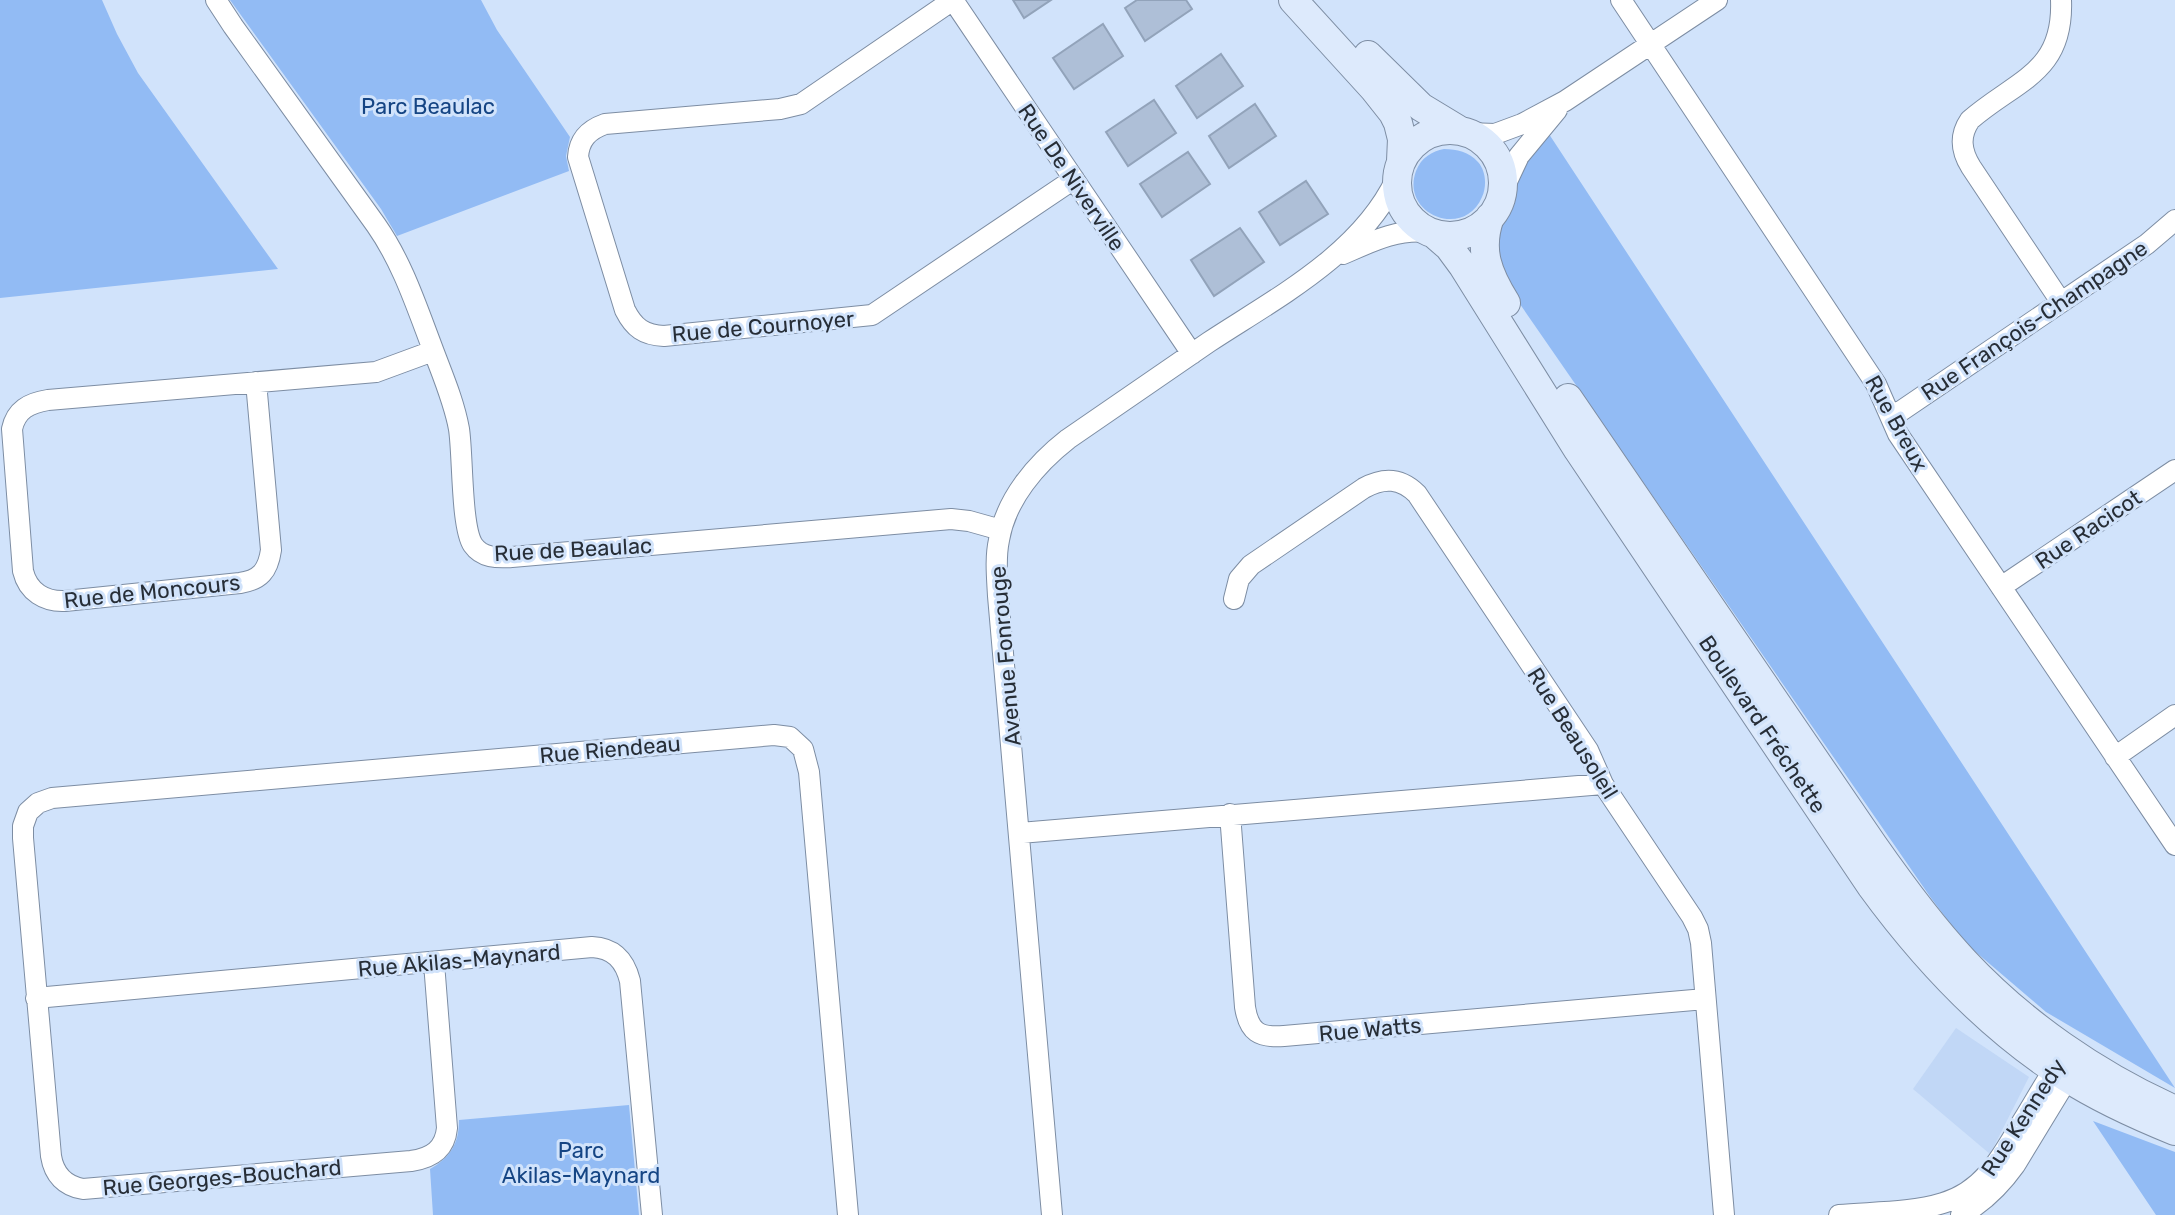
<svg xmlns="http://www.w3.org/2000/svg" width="2175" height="1215" viewBox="0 0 2175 1215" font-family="Rubik,sans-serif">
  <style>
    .built { fill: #c1d7f6 }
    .green { fill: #92bbf4 }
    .building { fill: #aebfd7; stroke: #92a3ba; stroke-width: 2 }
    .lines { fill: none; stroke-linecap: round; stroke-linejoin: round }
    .minor-casing { stroke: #7d8da3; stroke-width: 22 }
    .secondary-casing { stroke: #7d8da3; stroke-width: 30 }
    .minor { stroke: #fff; stroke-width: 20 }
    .secondary { stroke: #ddeafc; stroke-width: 28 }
    .labels { text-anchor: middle; stroke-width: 6; stroke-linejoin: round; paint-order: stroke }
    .park-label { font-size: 22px; fill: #154584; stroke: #d1e3fb }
    .street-label { font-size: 22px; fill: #272e37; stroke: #d1e3fb }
  </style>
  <rect width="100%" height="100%" fill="#d1e3fb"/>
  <path class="built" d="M1956 1028 2029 1077 1990 1154 1913 1089Z"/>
  <path class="green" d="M0 0H102L117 34 138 73 278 269 0 298Z
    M230 0H481L497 30 570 137 566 156 569 171 397 236 381 209Z
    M1547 131 2175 1088 2046 1012 1964 942 1931 898 1504 281 1492 234 1506 215 1520 172Z
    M1444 149C1457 149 1469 152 1478 162 1486 171 1487 186 1482 197 1464 240 1400 214 1416 171 1421 158 1432 151 1444 149Z
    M629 1105 639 1215H433L430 1169C451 1157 459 1143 459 1120Z
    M2093 1121 2175 1152V1215H2156Z"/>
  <path class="building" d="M1013 0H1051L1024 18Z
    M1137 0H1186L1192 9 1145 41 1125 8Z
    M1103 24 1123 56 1074 89 1053 58Z
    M1221 54 1243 86 1197 118 1176 86Z
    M1154 100 1176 133 1128 166 1106 132Z
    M1255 104 1276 136 1229 168 1209 136Z
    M1188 152 1210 184 1162 217 1140 184Z
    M1306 181 1328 214 1280 245 1259 212Z
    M1240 228 1264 262 1214 296 1191 260Z"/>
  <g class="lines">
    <g class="minor-casing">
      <path id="minor" d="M216 0 233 26 376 225C402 262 416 305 432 347 442 374 454 401 459 429 463 455 461 527 473 545 482 558 497 558 512 557L951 519 969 521 1001 530
        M1621 0 1876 384 1898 434 2175 845
        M1468 133 1495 134 1522 124 1565 101 1717 0
        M1074 179 872 315 664 336C644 335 634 328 625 310L578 157C579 140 588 130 605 124L780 109 801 104 953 0 1192 354
        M1503 190 1519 156 1557 110
        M1343 254C1371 242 1396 229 1427 232
        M2061 302 1971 167C1961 151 1959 136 1970 120 2016 80 2064 73 2061 0
        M256 382 271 550C268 571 260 580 240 583L65 601C45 602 28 592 23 571L12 429C16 410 29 403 48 400L376 372 433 351
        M1890 415 1901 411 2147 244 2175 220
        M2001 587 2175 470
        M1234 599 1239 579 1251 565 1364 488C1384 477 1401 478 1417 494L1588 750 1603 784 1692 917 1698 929 1701 943 1724 1215
        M2115 757 2175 715
        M1230 814 1245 1007C1249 1032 1259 1038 1284 1036L1705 999
        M1020 833 1603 784
        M434 963 447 1128C445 1149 432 1158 411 1161L83 1189C65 1186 54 1175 51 1156L23 838V826L28 812 38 803 52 798 774 735 790 737 803 749 809 772 848 1215
        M36 998 592 947C614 948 625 961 630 981L652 1215
        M1052 1215 998 596C997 577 995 558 999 540 1006 499 1036 464 1068 439 1115 407 1162 374 1209 342 1276 298 1361 254 1396 179
        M1839 1215C1873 1212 1911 1213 1943 1203 1984 1191 2002 1156 2022 1122 2035 1101 2047 1079 2061 1059
        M1961 1215C1984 1202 2000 1186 2015 1165L2074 1068"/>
    </g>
    <g class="secondary-casing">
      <path id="secondary" d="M1293 0 1374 89 1393 113 1398 123 1402 139 1401 161
        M1368 55 1421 107 1459 130
        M1397 183a53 53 0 1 1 106 0a53 53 0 1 1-106 0Z
        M1490 217C1478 250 1488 274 1506 303
        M1434 234 1449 247 1463 266 1578 450 1871 886C1925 960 1989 1028 2066 1077 2100 1099 2138 1116 2175 1131
        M1568 398 1873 845C1901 885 1930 925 1964 961 2023 1024 2097 1075 2175 1110"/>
    </g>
    <use href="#minor" class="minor"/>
    <use href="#secondary" class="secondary"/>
  </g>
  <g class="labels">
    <g class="park-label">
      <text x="428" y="114">Parc Beaulac</text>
      <text x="581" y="1158">Parc<tspan x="581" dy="25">Akilas-Maynard</tspan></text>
    </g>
    <g class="street-label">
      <text transform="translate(1072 177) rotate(56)" y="8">Rue De Niverville</text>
      <text transform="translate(2034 320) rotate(-34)" y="8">Rue François-Champagne</text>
      <text transform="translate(763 326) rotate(-5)" y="8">Rue de Cournoyer</text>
      <text transform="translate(1897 423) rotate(61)" y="8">Rue Breux</text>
      <text transform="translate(2088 529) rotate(-34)" y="8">Rue Racicot</text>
      <text transform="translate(573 549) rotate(-3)" y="8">Rue de Beaulac</text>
      <text transform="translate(152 591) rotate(-6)" y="8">Rue de Moncours</text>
      <text transform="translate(1005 656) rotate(-95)" y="8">Avenue Fonrouge</text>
      <text transform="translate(1763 724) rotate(56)" y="8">Boulevard Fréchette</text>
      <text transform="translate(1573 733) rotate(58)" y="8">Rue Beausoleil</text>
      <text transform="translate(610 749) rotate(-5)" y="8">Rue Riendeau</text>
      <text transform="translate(459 960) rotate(-5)" y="8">Rue Akilas-Maynard</text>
      <text transform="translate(1370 1029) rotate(-5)" y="8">Rue Watts</text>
      <text transform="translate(2023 1117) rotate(-57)" y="8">Rue Kennedy</text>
      <text transform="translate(222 1177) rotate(-5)" y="8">Rue Georges-Bouchard</text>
    </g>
  </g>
</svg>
